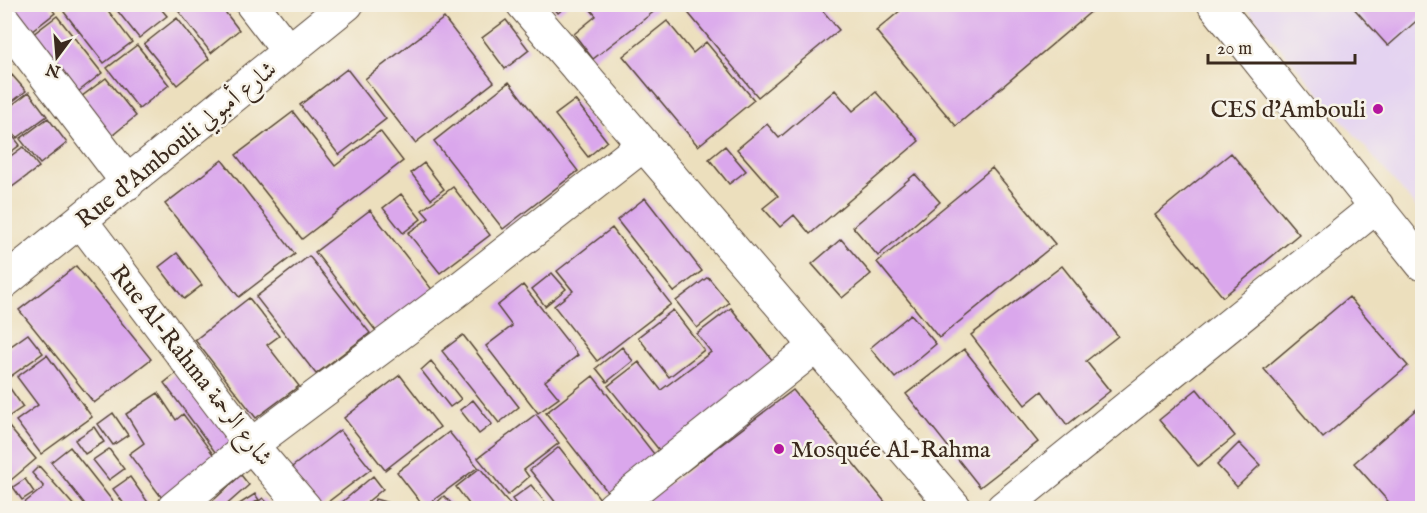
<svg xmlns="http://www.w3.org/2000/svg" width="1427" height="513" viewBox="0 0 1427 513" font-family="'IM FELL English',Amiri,serif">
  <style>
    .built { fill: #e4d3f1 }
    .building { fill: #daa7ec }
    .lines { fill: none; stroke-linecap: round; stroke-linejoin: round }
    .street-casing { stroke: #564536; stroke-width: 35 }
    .street { stroke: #fff; stroke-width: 33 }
    .poi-dot { fill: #b5179e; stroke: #f7f3e8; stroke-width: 2 }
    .labels { text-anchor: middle; stroke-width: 5; stroke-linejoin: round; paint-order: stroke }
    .poi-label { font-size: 24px; fill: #3b2a1e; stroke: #f7f3e8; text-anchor: end }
    .street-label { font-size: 24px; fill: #3b2a1e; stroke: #f7f3e8 }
  </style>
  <rect width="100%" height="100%" fill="#f7f3e8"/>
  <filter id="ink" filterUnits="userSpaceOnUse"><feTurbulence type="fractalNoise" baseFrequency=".0167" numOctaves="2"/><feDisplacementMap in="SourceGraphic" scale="12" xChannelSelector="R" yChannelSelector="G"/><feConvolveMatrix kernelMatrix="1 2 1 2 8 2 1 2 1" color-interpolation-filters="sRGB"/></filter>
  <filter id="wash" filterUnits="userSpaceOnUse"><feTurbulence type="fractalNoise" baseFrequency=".008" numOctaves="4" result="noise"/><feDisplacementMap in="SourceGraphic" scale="24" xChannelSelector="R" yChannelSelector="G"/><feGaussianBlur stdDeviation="1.35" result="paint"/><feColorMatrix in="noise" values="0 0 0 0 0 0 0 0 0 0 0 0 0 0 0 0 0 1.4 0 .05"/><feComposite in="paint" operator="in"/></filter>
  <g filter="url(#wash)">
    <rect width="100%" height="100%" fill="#ecdfbd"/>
    <path class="built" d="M1244 5H1422V214Z"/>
    <g id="blocks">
      <path class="building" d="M4 4H48L55 13 22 39 4 16Z
        M74 4H103L132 42 104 63 64 12Z
        M112 4H157L167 16 139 38Z
        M173 4H219L239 30 211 53Z
        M551 4H569L558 13Z
        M586 4H651L656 10 593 59 574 34 596 16Z
        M691 4H817L839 30 758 97 685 9Z
        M908 4H1100L956 126 876 31Z
        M1350 4H1422V16L1388 46Z
        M57 16 102 73 69 99 24 41Z
        M177 18 209 59 177 85 144 44Z
        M444 18 494 82 415 143 365 79Z
        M506 20 529 50 505 69 482 38Z
        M667 21 693 53 706 42 754 100 698 146 623 56Z
        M137 45 169 85 139 109 107 68Z
        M347 69 386 119 339 155 300 105Z
        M12 75 26 91 4 108V80Z
        M106 78 136 116 108 139 77 100Z
        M509 82 578 171 503 229 434 141Z
        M835 90 853 111 876 92 919 141 810 234 794 215 780 227 763 208 778 196 737 149 767 124 779 138Z
        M29 92 47 116 17 138 4 123V111Z
        M575 100 607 141 588 157 555 115Z
        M293 112 335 166 380 131 403 161 302 239 236 155Z
        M48 118 67 143 40 164 20 139Z
        M4 125 20 145 4 157Z
        M725 146 746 171 729 184 709 159Z
        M23 147 39 167 4 193V161Z
        M1231 153 1299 234 1223 297 1155 215Z
        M222 160 295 254 239 297 165 204Z
        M424 163 444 189 431 199 411 173Z
        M992 168 1055 244 939 338 877 262Z
        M915 174 940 202 878 256 853 227Z
        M453 187 490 235 440 273 408 233 429 218 422 210Z
        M401 194 421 219 403 233 383 208Z
        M645 198 702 271 674 292 617 220Z
        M370 210 434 292 379 335 315 252Z
        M612 228 671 304 597 361 554 306 573 291 557 271Z
        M841 239 871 274 842 298 812 264Z
        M177 253 202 285 184 299 159 267Z
        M309 256 370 333 316 374 256 297Z
        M76 266 151 359 94 403 19 310Z
        M1062 266 1118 336 1086 361 1110 391 1067 425 1042 391 1025 405 971 335Z
        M552 273 566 289 545 306 532 289Z
        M708 277 729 303 697 328 676 301Z
        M523 285 578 355 545 381 559 398 538 413 486 346 512 326 497 306Z
        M1349 297 1408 366 1323 438 1264 369Z
        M249 298 279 336 267 345 299 386 256 418 195 340Z
        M731 308 777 366 663 455 608 386 639 362 661 390 711 352 697 334Z
        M673 310 704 350 669 377 638 337Z
        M911 314 936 344 895 378 870 348Z
        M28 334 43 353 4 381V351Z
        M463 335 519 407 499 423 442 351Z
        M622 347 633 361 607 382 596 368Z
        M964 349 1038 442 980 487 906 394Z
        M47 355 92 417 41 454 16 421 38 405 17 377Z
        M431 361 461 399 450 407 421 370Z
        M183 368 238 441 218 456 164 383Z
        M400 375 440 427 385 470 344 418Z
        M593 376 658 459 610 495 546 413Z
        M7 384 23 407 8 417 4 412V386Z
        M1197 389 1235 436 1198 466 1159 420Z
        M793 390 890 508H638Z
        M158 393 176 420 183 414 216 458 162 498 129 454 144 443 126 414Z
        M473 400 492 424 479 434 460 410Z
        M1419 407 1422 411V508H1394L1354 463Z
        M113 413 128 435 113 445 98 424Z
        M536 414 559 443 524 470 529 477 508 495 478 458Z
        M4 421 36 459 4 486Z
        M94 427 104 442 85 454 75 440Z
        M340 430 371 469 320 508 288 470Z
        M449 432 478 467 424 507 397 472Z
        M1239 443 1260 465 1237 487 1217 465Z
        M70 447 118 508H88L51 462Z
        M559 447 605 505 601 508H560L530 470Z
        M109 449 124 469 109 480 93 460Z
        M39 466 76 508H27L23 504 44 487 32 473Z
        M480 468 513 508H472L456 487Z
        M241 475 249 485 223 508H205Z
        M373 476 383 489 360 508H335Z
        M130 477 152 508H127L113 489Z
        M25 479 34 492 22 500 13 487Z
        M531 485 550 508H519L512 499Z
        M255 494 259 500 246 508H233Z
        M444 496 456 508H431Z
        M4 497 14 508H4Z
        M263 498 272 508H250Z
        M375 499 389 503 387 508H373Z"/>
    </g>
  </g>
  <g filter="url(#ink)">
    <use href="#blocks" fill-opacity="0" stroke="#564536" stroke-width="1.5"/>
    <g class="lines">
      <g class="street-casing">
        <path id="street" d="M252 4 289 52
          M523 4 955 508
          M1214 4 1422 264
          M4 21 128 183
          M81 221 251 445 305 508
          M4 282 347 4
          M174 508 251 445 463 286 643 145
          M613 508 816 346
          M1003 508 1377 206"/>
      </g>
      <use href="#street" class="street"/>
    </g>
  </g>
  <g class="poi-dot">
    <circle cx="1378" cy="109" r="6"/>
    <circle cx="779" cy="449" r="6"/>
  </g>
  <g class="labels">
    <g class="poi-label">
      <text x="1366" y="117">CES d'Ambouli</text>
      <text x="791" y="457" text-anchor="start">Mosquée Al-Rahma</text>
    </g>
    <g class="street-label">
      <text transform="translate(176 144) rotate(-39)" y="8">Rue d'Ambouli شارع أمبولي</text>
      <text transform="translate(192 365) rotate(52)" y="8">Rue Al-Rahma شارع الرحمة</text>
    </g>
  </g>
  <rect width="1427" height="513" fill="none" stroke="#f7f3e8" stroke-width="24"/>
  <g transform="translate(57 57) rotate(196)" stroke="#f7f3e8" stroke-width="4.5" paint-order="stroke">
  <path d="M0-4.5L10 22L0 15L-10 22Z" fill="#3b2a1e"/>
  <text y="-9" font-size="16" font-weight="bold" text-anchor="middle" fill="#3b2a1e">N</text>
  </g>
  <path d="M1208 54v9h147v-9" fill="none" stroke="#3b2a1e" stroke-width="3"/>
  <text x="1217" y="54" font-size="18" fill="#3b2a1e" stroke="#f7f3e8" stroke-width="4.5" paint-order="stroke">20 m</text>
</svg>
